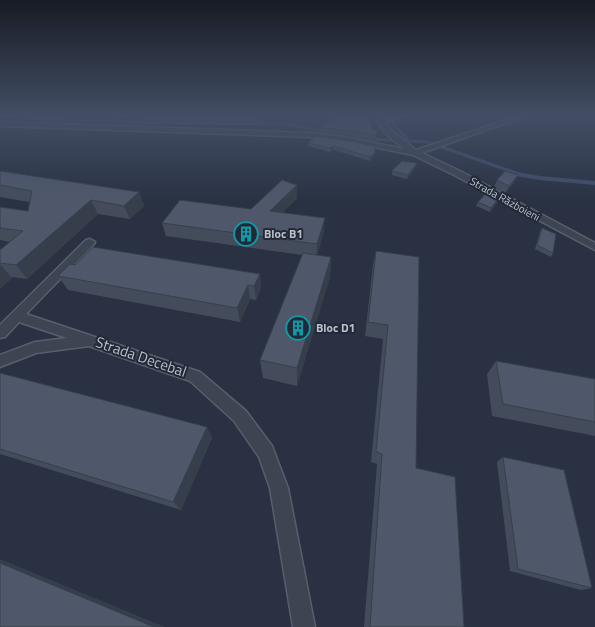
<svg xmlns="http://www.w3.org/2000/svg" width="595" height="627" viewBox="0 0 595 627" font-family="'Titillium Web',sans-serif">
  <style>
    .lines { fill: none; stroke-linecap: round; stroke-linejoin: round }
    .stream-far1 { stroke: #404d6a; stroke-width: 3 }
    .stream { stroke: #404d6a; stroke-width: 4 }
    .minor-casing { stroke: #585f6c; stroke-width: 3 }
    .minor { fill: #3d4452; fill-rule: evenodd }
    .wall { fill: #444c5c }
    .shaded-wall { fill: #373e4b }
    .building { fill: #4f586b; stroke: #373e4b }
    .labels { text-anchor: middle; stroke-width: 4; stroke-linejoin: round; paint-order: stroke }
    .far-street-label { font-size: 11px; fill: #babfcc; stroke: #222937 }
    .poi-label { font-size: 12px; font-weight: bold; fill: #babfcc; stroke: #222937; text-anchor: start }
    .near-street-label { font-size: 15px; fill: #babfcc; stroke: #222937 }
  </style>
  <rect width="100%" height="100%" fill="#293142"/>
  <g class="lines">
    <path class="stream-far1" d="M390 115V121L409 141
      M0 117 155 123 286 124 327 132
      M105 121 127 115
      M370 139 427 142 522 175"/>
    <path class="stream" d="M516 174 540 178 595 183"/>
    <g class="minor-casing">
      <path id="minor" d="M374 115H380L381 118 405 115 396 119 384 122 393 132 416 150 520 115H529L422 153 460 171 595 243V250L454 175 413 155 345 141 311 137 0 126V122L311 133 345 137 404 149C392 139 379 130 374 115Z
        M142 119H256L259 121 256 123 144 122 142 121Z
        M90 239 95 242 94 244 26 314 200 372 246 411 272 446 288 488 315 627H293L270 488 259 457 234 421 190 381 89 346 36 353 0 367V355L35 342 67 338 19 322 5 337 0 338V325L86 240Z"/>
    </g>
    <use href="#minor" class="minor"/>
  </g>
  <path class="wall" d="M331 115H362L373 130 376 136 375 141 345 135 322 132V128L333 117Z
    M315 136 374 156 370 161 334 150 330 152 308 146V143Z
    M417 163 416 167 407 179 392 175V171Z
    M0 171 139 192 144 206 130 219 98 214 27 279 11 277 12 278 0 289V250L10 242 0 240V207L28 211 29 202 0 197Z
    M518 175 514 182 505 193 494 187 497 180Z
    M297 185V198L282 213 324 231 317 255 331 257 330 277 297 386 263 378 260 360 302 255 166 236 162 223 251 209Z
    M500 197 499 201 490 212 476 206 478 202Z
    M542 228 553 253 551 257 535 249 540 231Z
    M376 251 416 468 464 627H364L377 464 371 462 383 339 365 336 373 265Z
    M75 265 260 274 261 288 256 300 250 299 240 322 68 290 58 276Z
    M496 361 595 379V436L492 416 487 374Z
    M0 373 207 427 212 438 181 510 0 454Z
    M503 457 592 588 581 590 510 571 497 462Z"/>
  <path class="shaded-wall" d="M334 146V150L330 152V148Z
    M375 153 374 156 370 161V157Z
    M417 163 416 167 407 179 408 175Z
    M518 175 514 182 505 193 509 186Z
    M297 185V198L271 224 270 211Z
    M139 192 144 206 130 219 124 206Z
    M500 197 499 201 490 212 491 208Z
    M91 200 98 214 27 279 16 265Z
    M325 218 324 231 316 257 317 244Z
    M331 257 330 277 297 386V368Z
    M0 264 12 278 0 289Z
    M260 274 261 288 256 300 254 286Z
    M248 285 250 299 240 322 237 308Z
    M207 427 212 438 181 510 173 502Z
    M0 559 165 627H154L0 563Z"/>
  <path class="building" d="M336 115H362L366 119H370L373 130 377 129 376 136 346 130 322 128Z
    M315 136 345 140 375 146V153L370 157 334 146 330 148 308 143Z
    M402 161 417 163 408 175 392 171Z
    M0 171 139 192 124 206 91 200 16 265 0 263V250L23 231 0 228V207L28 211 32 191 0 185Z
    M505 171 518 175 509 186 497 180Z
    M282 180 297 185 270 211 325 218 317 244 162 223 180 200 251 209Z
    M488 191 500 197 491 208 478 202Z
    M542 228 556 234 553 253 537 245Z
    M93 247 260 274 254 286 248 285 237 308 58 276 70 264 75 265Z
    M376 251 419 257 416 468 455 477 464 627H370L382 454 376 452 388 325 368 322Z
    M303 253 331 257 297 368 260 360Z
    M496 361 595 379V422L503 404Z
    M0 373 207 427 173 502 0 449Z
    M503 457 564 470 592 588 518 569Z
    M0 563 154 627H0Z"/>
  <linearGradient id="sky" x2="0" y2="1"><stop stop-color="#171b24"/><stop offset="0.57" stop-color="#434e65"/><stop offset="1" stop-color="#434e65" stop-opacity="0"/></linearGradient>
  <rect width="595" height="203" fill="url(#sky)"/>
  <defs>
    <g id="building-ring" transform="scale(1.25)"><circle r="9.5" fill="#222937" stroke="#0f9aa8" stroke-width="1.5"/><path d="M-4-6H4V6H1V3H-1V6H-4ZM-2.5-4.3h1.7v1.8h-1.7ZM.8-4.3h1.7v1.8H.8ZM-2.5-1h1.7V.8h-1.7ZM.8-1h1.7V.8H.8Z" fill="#0f9aa8"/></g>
  </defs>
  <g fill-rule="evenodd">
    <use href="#building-ring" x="246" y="234"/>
    <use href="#building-ring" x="298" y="328"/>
  </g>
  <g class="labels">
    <g class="far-street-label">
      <text transform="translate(505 199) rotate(29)" y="4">Strada Războieni</text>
    </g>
    <g class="poi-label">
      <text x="264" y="238">Bloc B1</text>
      <text x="316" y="332">Bloc D1</text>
    </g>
    <g class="near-street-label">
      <text transform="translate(141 357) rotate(19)" y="5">Strada Decebal</text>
    </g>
  </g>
</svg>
